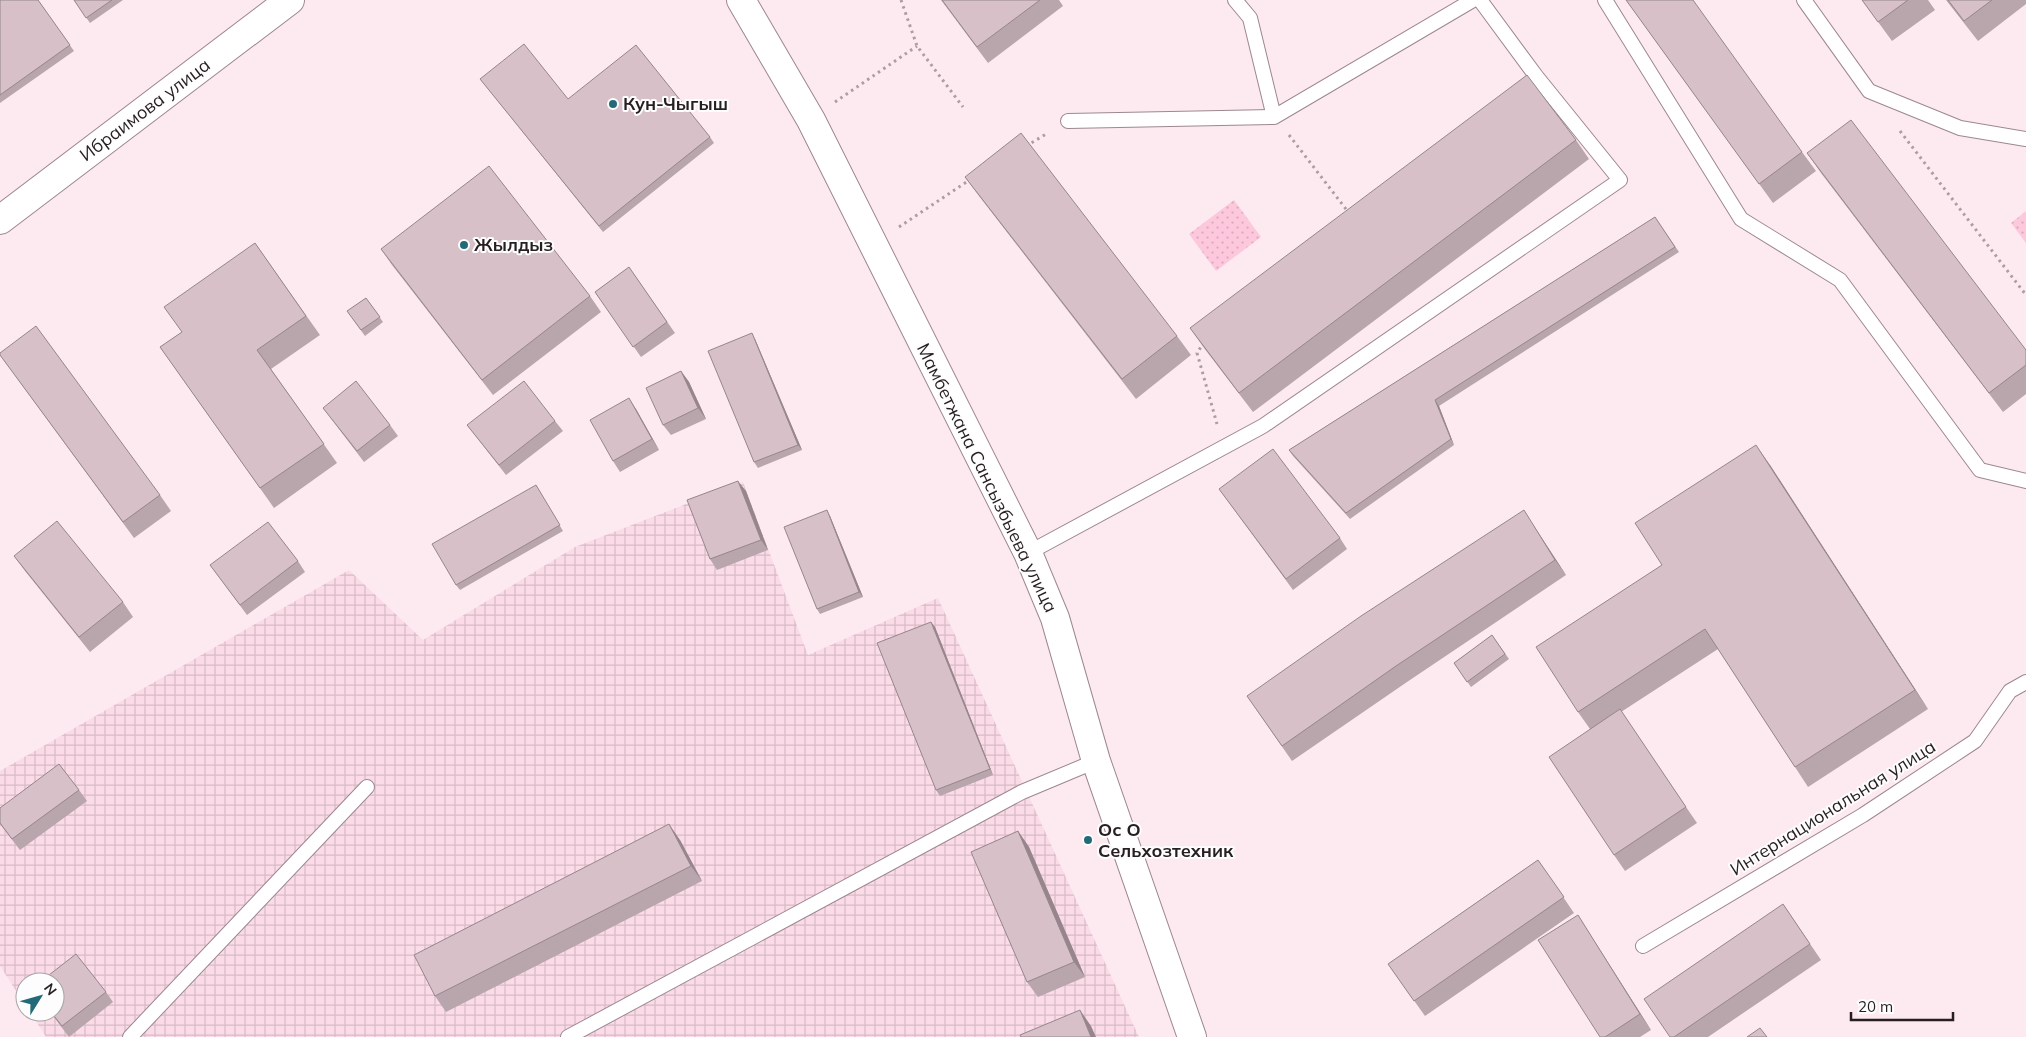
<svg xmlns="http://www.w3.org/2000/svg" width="2026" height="1037" viewBox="0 0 2026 1037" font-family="Mulish,sans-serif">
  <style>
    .industrial { fill: url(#industrial-grid) }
    .grass { fill: url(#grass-dots) }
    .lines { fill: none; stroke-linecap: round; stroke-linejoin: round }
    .lane-casing { stroke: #9d8790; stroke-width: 16 }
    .street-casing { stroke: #9d8790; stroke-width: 30 }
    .secondary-casing { stroke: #9d8790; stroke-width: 30 }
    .path { stroke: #ac9da3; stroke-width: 3; stroke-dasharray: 2.5 4; stroke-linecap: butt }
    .lane { stroke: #fff; stroke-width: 14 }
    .street { stroke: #fff; stroke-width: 28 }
    .secondary { stroke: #fff; stroke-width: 28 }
    .wall { fill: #b9a5ac }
    .shaded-wall { fill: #96868c }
    .building { fill: #d7c0c8; stroke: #96868c }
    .poi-dot { fill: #236a78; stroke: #fdfdfd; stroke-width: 2 }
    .labels { text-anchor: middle; stroke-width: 4; stroke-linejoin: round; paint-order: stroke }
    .poi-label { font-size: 18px; font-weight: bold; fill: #261e21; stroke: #fdfdfd; text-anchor: start }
    .street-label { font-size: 18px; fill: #261e21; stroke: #fdfdfd }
  </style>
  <defs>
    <pattern id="industrial-grid" width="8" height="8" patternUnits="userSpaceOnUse" patternTransform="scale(1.25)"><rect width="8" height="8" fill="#fbdbe7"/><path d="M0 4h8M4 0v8" fill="none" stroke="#d7bcc6"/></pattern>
    <pattern id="grass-dots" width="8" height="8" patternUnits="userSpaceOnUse" patternTransform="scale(1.25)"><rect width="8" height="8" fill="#fdc7dc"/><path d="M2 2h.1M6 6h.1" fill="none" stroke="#d9aabc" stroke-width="1.8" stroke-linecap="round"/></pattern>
  </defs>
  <rect width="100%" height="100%" fill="#fdeaf1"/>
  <path class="industrial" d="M743 482 808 655 938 598 1139 1037H46L30 1012H55V982H25V1005L0 966V771L349 570 423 640 575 547Z"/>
  <path class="grass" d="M1234 200 1261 237 1216 271 1189 234Z
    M2026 211V243L2011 223Z"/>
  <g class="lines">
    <g class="lane-casing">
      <path id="lane" d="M1235 0 1250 18 1274 117
        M1605 0 1741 219 1840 280 1980 470 2026 481
        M1804 0 1869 91 1960 128 2026 139
        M1068 121 1274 117 1473 0
        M1028 553 1263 426 1620 180 1536 76 1480 0
        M1643 946 1863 815 1975 741 2010 691 2026 682
        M130 1037 367 787
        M568 1037 1022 792 1096 761"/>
    </g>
    <g class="street-casing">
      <path id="street" d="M741 0 811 120 1028 553 1055 618 1096 761 1192 1037"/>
    </g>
    <g class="secondary-casing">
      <path id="secondary" d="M0 220 290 0"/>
    </g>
    <path class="path" d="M901 0 917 46 963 107
      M835 102 917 46
      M1900 131 2026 295
      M1289 135 1349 213
      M1026 146 1048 133
      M899 227 971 179
      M1204 342 1197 353 1217 424"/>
    <use href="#lane" class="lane"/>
    <use href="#street" class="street"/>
    <use href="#secondary" class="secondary"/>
  </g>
  <path class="wall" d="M0 0H38L74 51 0 103Z
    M74 0H123L90 23Z
    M941 0H1059L1063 6 988 63Z
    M1626 0 1802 152 1816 171 1773 203Z
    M1862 0H1928L1935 10 1892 41Z
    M1946 0H2026V4L1978 41Z
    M480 79 568 99 710 137 714 143 603 232Z
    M1576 140 1589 159 1253 412 1204 348 1190 328Z
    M1807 153 2026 350V394L2003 412 1821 173Z
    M965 177 1177 336 1191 355 1136 399 979 196Z
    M1655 217 1679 252 1439 406 1454 445 1350 519 1293 456 1289 450Z
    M255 243 320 335 271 369 337 463 274 508 160 347 182 332Z
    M381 249 590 296 601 312 493 395 392 265Z
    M629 267 675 333 641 357 595 292Z
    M366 298 383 322 365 336 347 311Z
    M755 339 802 450 758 468 754 462Z
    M0 355 160 495 171 511 134 538Z
    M681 371 689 382 706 419 671 435 663 425Z
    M323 408 390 425 398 436 364 462Z
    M636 409 659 450 620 472 613 461Z
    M555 421 563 431 506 475 467 425Z
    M1770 465 1928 709 1808 787 1795 767 1718 649 1621 712 1697 823 1625 871 1614 855 1590 729 1578 712 1662 565Z
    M536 485 563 531 460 590 456 585Z
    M1219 489 1340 538 1347 549 1293 590Z
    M746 491 768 550 717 570 710 559Z
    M830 516 863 597 820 614 817 609Z
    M1534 526 1566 575 1407 682 1292 761 1247 696Z
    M14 556 123 602 133 617 90 652 25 571Z
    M298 561 305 572 247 615 210 565Z
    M935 627 993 775 940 796 936 790Z
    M1492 635 1509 659 1471 687 1454 663Z
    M79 790 87 801 20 850 0 824V808Z
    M1018 831 1029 847 1085 977 1038 997 1027 982Z
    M680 840 702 881 446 1012 435 996Z
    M1538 860 1574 913 1425 1016 1388 964Z
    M1783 904 1821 960 1708 1037H1670Z
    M1578 915 1588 931 1651 1030 1640 1037H1600Z
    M106 992 113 1002 69 1037 50 1012H55Z"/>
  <path class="shaded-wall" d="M752 333 755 339 802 450 798 445Z
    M681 371 689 382 706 419 698 408Z
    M629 398 636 409 659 450 652 439Z
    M1435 400 1439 406 1454 445 1451 439Z
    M1756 445 1770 465 1928 709 1915 690Z
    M738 481 746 491 768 550 761 540Z
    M827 510 830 516 863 597 859 592Z
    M1524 510 1534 526 1566 575 1555 560Z
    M931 622 935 627 993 775 990 769Z
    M669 824 680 840 702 881 691 866Z
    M1018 831 1029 847 1085 977 1074 962Z
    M1578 915 1588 931 1651 1030 1640 1014Z
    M1080 1010 1091 1026 1096 1037H1091Z"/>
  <path class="building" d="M0 0H38L70 45 0 95Z
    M74 0H112L86 18Z
    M942 0H1040L977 47Z
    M1626 0H1693L1802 152 1759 184Z
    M1862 0H1908L1878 22Z
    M1948 0H1992L1964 21Z
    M524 44 568 99 636 45 710 137 599 226 480 79Z
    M1527 75 1576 140 1239 393 1190 328Z
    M1851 120 2026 350V365L1989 393 1807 153Z
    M1021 133 1177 336 1122 379 965 177Z
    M489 166 590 296 482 380 381 249Z
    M1655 217 1675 247 1435 400 1451 439 1346 513 1289 450Z
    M255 243 306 316 257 350 324 444 260 488 160 347 182 332 164 307Z
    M629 267 667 322 633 347 595 292Z
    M366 298 380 317 361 330 347 311Z
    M36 326 160 495 123 522 0 355V353Z
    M752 333 798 445 754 462 708 351Z
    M681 371 698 408 663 425 646 388Z
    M356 381 390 425 357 451 323 408Z
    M524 381 555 421 499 465 467 425Z
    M629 398 652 439 613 461 590 420Z
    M1756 445 1915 690 1795 767 1705 629 1578 712 1536 647 1662 565 1635 523Z
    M1273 449 1340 538 1286 579 1219 489Z
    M738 481 761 540 710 559 687 500Z
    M536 485 560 525 456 585 432 544Z
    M827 510 859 592 817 609 784 527Z
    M1524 510 1555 560 1396 666 1282 746 1247 696 1361 616Z
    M57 521 123 602 79 637 14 556Z
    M268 522 298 561 240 605 210 565Z
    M931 622 990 769 936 790 877 643Z
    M1492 635 1505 654 1467 682 1454 663Z
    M1620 709 1686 807 1614 855 1549 757Z
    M59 764 79 790 12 839 0 823V808Z
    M669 824 691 866 435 996 414 955Z
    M1018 831 1074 962 1027 982 971 852Z
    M1538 860 1564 897 1414 1001 1388 964Z
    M1783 904 1810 944 1674 1037H1670L1644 999Z
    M1578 915 1640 1014 1605 1037H1600L1538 940Z
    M76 954 106 992 62 1026 51 1012H55V982H40Z
    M1080 1010 1091 1037H1021L1020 1035Z
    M1760 1028 1767 1037H1747Z"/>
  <g class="poi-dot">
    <circle cx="613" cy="104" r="5"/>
    <circle cx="464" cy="245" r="5"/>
    <circle cx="1088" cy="840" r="5"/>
  </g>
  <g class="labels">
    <g class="poi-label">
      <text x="623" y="110">Кун-Чыгыш</text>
      <text x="474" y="251">Жылдыз</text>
      <text x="1098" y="836">Ос О<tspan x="1098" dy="21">Сельхозтехник</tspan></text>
    </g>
    <g class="street-label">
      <text transform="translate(145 110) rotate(-37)" y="6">Ибраимова улица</text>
      <text transform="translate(987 478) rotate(64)" y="6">Мамбетжана Сансызбыева улица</text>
      <text transform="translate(1833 808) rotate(-32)" y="6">Интернациональная улица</text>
    </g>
  </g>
  <g transform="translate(40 997) rotate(53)"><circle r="24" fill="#fdfdfd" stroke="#a7a4a5"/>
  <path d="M0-4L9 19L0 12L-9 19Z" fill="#236a78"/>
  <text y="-8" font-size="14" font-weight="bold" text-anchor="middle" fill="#261e21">N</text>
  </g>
  <path d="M1851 1012v8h102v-8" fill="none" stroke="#261e21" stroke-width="2.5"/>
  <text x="1858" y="1012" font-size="15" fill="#261e21" stroke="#fdfdfd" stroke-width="4" paint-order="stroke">20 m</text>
</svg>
